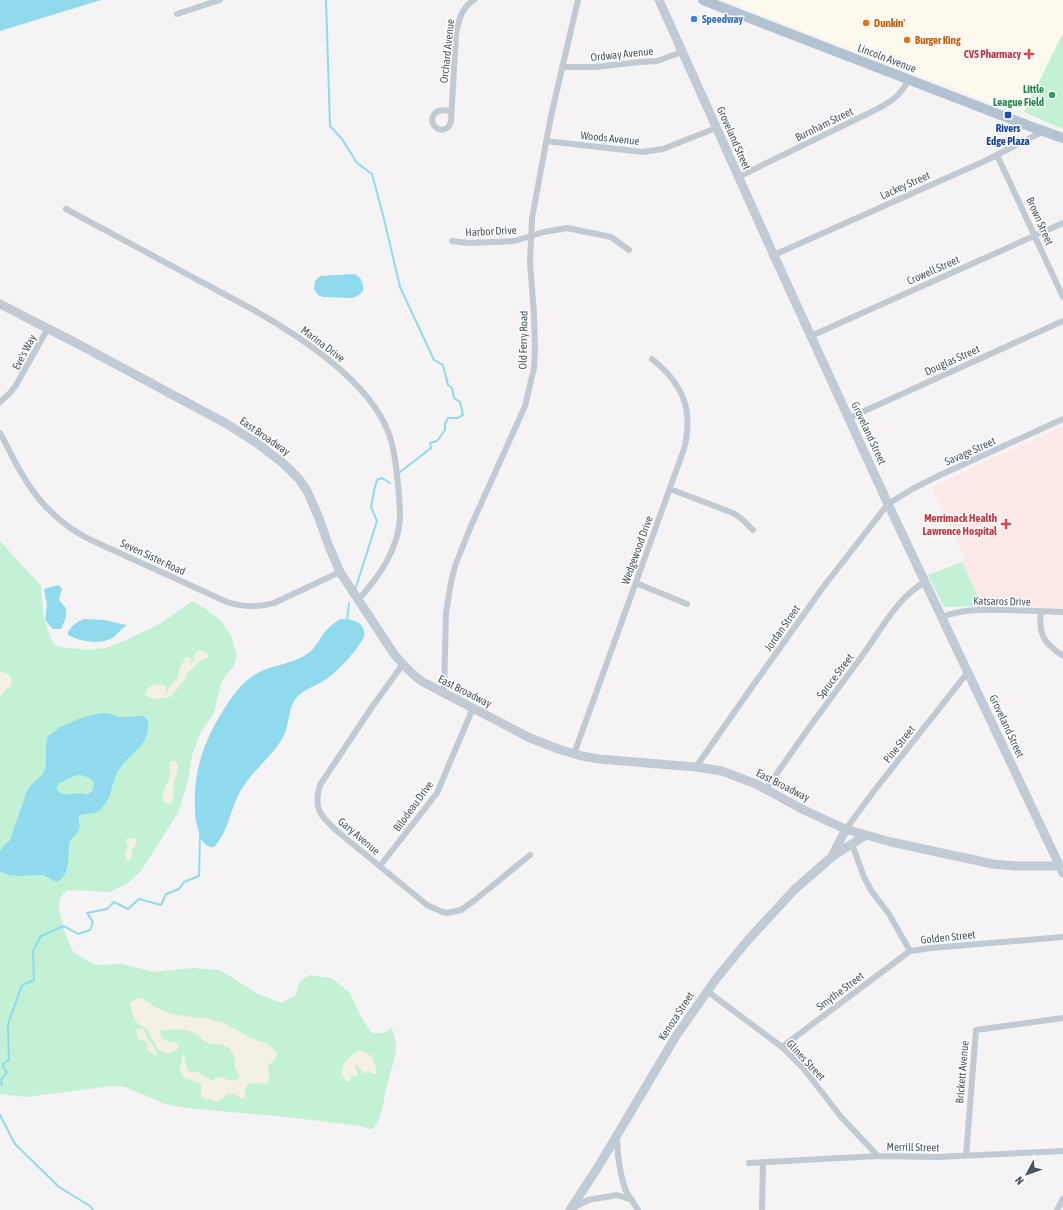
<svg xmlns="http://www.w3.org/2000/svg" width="1063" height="1210" viewBox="0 0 1063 1210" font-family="'Asap Condensed',sans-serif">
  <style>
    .commercial { fill: #fdf9ef }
    .medical { fill: #fce8e6 }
    .green { fill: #c3f1d5 }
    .sand { fill: #f5f0e5 }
    .water { fill: #90daee; fill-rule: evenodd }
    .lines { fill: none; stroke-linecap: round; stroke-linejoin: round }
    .stream { stroke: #90daee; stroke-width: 2 }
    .street { stroke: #c1cad2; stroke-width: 6 }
    .secondary { stroke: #c1cbd6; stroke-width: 9 }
    .primary { stroke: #b3c2d1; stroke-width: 10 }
    .shop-dot { fill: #3f7fe0; stroke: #fff; stroke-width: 1.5 }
    .food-dot { fill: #e8710a; stroke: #fff; stroke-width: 1.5 }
    .health-dot { fill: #e0444e; stroke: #fff; stroke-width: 1.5 }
    .leisure-dot { fill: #2e9e5b; stroke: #fff; stroke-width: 1.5 }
    .transit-dot { fill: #1a4fb4; stroke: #fff; stroke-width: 1.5 }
    .labels { text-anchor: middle; stroke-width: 3; stroke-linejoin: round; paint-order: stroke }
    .shop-label { font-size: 11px; font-weight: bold; fill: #366cbe; stroke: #fff; text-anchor: start }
    .food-label { font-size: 11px; font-weight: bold; fill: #c56008; stroke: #fff; text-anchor: start }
    .street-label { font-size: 11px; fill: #4a5661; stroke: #fff }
    .health-label { font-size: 11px; font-weight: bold; fill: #be3a42; stroke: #fff; text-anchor: end }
    .leisure-label { font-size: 11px; font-weight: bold; fill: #27864d; stroke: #fff; text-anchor: end }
    .transit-label { font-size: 11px; font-weight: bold; fill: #164399; stroke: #fff }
  </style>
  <rect width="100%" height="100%" fill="#f5f3f3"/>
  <path class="commercial" d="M723 0H1063V33L1024 112 1008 109Z"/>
  <path class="medical" d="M1063 426V608L1007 606H982L962 562 965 560 932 487Z"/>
  <path class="green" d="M1063 33V129L1024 112Z
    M0 541 41 586 44 620 53 643 60 647 89 650 105 648 124 641 160 624 192 601 206 609 221 621 231 636 237 654 234 666 230 670 221 683 214 713 200 734 192 755 188 781 178 813 141 871 127 884 110 892 67 890 60 898 59 909 63 927 73 952 95 965 123 964 153 972 192 968 220 970 258 994 281 1003 295 996 300 981 310 975 331 978 349 992 361 1017 372 1033H383L392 1028C393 1033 396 1039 396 1044 396 1059 389 1075 386 1090 383 1103 382 1117 374 1128L369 1129 361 1126 286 1117 186 1108 165 1104 125 1087 112 1086 26 1097 0 1094Z
    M962 562 982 606 944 607 928 575Z"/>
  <path class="sand" d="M201 650 208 653V657L201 660 188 672 185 679 170 697 154 699 145 695C146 686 158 682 166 686L165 693H166L171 685 177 679 180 668 186 657H190L191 659 190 664 193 661 196 652Z
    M0 671 6 673 12 678 11 686 7 688 0 697Z
    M171 761H176L178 767 174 784 173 798 171 803 168 804 163 800C161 791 169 783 170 774 170 769 168 766 171 761Z
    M131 838 136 839 137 843 132 850 131 860 128 861C123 857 126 852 128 846L126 842 127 839Z
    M141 998 145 1000 155 1007 172 1014 191 1017 206 1018 225 1023 230 1027 236 1029 248 1037 267 1044 273 1049 277 1053C276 1060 270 1062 268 1068 268 1072 270 1077 269 1081L266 1084C258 1083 250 1081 245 1087V1097L242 1099 235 1094 229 1093C224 1096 223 1100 218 1102L203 1098 201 1095V1085C196 1080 182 1079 180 1071 179 1067 180 1068 181 1065 183 1062 181 1058 182 1055L185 1057 186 1067 189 1072H197L213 1081 218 1077C227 1078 231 1084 240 1078 239 1074 236 1071 235 1067 234 1061 236 1056 232 1052 226 1043 219 1045 210 1044 205 1043 202 1038 198 1035 188 1028 172 1029 161 1031L160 1033C162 1043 170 1041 177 1043L179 1047 177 1050 169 1053 163 1052 158 1049 154 1041 150 1037 148 1030 146 1028 138 1024 134 1018 131 1010 130 1003 134 1000Z
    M138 1029H143L144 1030 148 1039 152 1044 157 1053 156 1055 154 1056 152 1053 146 1049 148 1045 144 1040 139 1041 136 1032Z
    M358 1051C370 1050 377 1063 376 1074H372L368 1070 367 1073H364L357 1066H356L355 1068 357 1071 358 1074 355 1076H351L350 1081 347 1082 341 1074C342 1070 343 1067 344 1064 347 1059 353 1054 358 1051Z"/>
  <path class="water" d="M0 0H101L0 31Z
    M354 274C361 276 364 284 363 291L359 295 352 298 323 297 318 295 314 289 315 281 320 276Z
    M59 585 62 589 59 599C60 602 63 604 65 607 69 614 64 622 61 629H53L49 625 45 619 47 605 44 590 47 588Z
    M84 619 104 620 127 625C122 628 119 632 115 636 102 646 80 642 67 634 71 626 76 622 84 619Z
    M340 619C351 619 366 621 364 636 363 644 337 672 329 677 320 685 307 687 298 696 288 706 290 722 284 735 275 754 254 769 243 787 230 806 230 830 214 847 202 848 199 834 197 825 195 820 195 813 195 807 193 771 205 739 224 709 233 695 241 683 256 674 272 664 292 665 307 654 315 649 319 640 324 633 329 627 334 623 340 619Z
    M101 713H107L120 717 144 716 148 722C150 749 126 753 116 775 111 787 111 799 102 808 93 817 88 811 79 816 78 821 81 824 79 829 77 835 71 838 69 843 68 856 71 875 57 882L43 875 18 876 8 875 0 871V850L10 840 27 791 32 784 42 775 46 767V743L48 736 60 727 81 718ZM80 775C87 776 97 780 93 789 92 791 90 793 89 794 85 795 82 793 79 793 70 794 63 797 56 789L59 783 62 782 73 776Z"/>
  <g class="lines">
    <path class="stream" d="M326 0 330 126 342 139 357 163 372 174 384 219 400 287 434 360 443 365 448 385 452 388 454 398 460 402 463 415 457 418H448L445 424V430L437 441 430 443 431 448 400 472
      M356 587 377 521 371 507 374 491 377 480 382 478 390 483
      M347 621 349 603
      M2 1085 1 1080 7 1072 3 1067V1064L9 1060 8 1024 22 985 34 980 33 951 41 936 64 926 78 934 90 930 93 922 87 913 107 909 114 902 128 909 139 899 161 905 166 894 179 889 184 882 199 876 200 836 201 835
      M0 1115 15 1144 59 1187 90 1206 93 1210"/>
    <path class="street" d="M177 14 220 0
      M562 67H596L640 62 657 61 682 52
      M452 111C443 110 435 108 432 119 433 132 448 134 451 121L456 34C459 20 461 8 474 0
      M546 141 643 152 663 149 716 128
      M997 155 1063 297
      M738 177 869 113C887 104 900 98 909 79
      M66 209 250 308C297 334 370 381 389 434 395 450 396 467 398 484 399 495 400 507 400 518 398 550 379 577 358 600
      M452 241 469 243 514 241 544 232 567 228 611 237 629 250
      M774 255 987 160 1044 131
      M811 336 1063 223
      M0 402 10 393 16 385 48 328
      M849 418 1063 321
      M0 433C8 447 14 461 22 474 38 502 62 526 91 540L227 602C243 607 258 608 274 603L340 572
      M670 489 733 513 742 519 753 530
      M636 583 687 604
      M1041 611C1038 635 1044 643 1063 656
      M942 617C965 608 985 610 1010 610 1027 611 1045 611 1063 612
      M403 664 372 707 320 785C313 808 320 816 337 831L427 905 440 911 447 913 461 910 475 900 530 855
      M444 693 446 613 451 582 455 566 471 526 525 406 534 368 535 348 534 315 530 262 532 218 551 116 578 0
      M574 754 684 449C694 410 683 384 652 359
      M696 767 747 694 824 586 888 504 914 488 938 476 1063 419
      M766 789C780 769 794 749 808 729 825 706 842 683 859 660 878 635 897 597 925 582
      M846 829 874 791 968 672
      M852 844 864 877 872 892 889 914 910 951
      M380 866 437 793 473 708
      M707 991 782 1047 803 1068 842 1118 878 1156
      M782 1047 910 951 931 948 1063 937
      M617 1136C617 1153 620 1173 625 1189 628 1196 634 1203 638 1210
      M966 1156 976 1030 1063 1018
      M749 1163 878 1156 937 1157 1063 1151
      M573 1208 588 1200 617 1195 632 1200
      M762 1210 763 1162
      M1057 1210 1063 1199"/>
    <path class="secondary" d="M659 0 771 249 888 504 1063 873
      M0 304 80 345 227 424 258 444 284 464 299 479 307 491 319 518 328 544 340 572 394 654C403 665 412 675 423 682L530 738 558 749 582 756 599 759 696 767 722 771 756 784 804 810 845 829 866 835 891 842 993 864 1015 866H1063
      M832 856 846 829
      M570 1210 598 1167 676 1036 716 979 748 940 795 889 833 856 866 835"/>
    <path class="primary" d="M703 0 1029 126 1063 138"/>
  </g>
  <circle class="shop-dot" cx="694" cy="19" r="4"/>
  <g class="food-dot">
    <circle cx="866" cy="23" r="4"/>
    <circle cx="907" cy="40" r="4"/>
  </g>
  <g class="health-dot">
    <path d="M1027 48h4v4h4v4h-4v4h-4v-4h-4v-4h4z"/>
    <path d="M1004 518h4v4h4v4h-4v4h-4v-4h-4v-4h4z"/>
  </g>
  <circle class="leisure-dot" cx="1052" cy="95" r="4"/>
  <rect class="transit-dot" x="1004" y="111" width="8" height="8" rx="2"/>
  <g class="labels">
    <g class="shop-label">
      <text x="702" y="23">Speedway</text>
    </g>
    <g class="food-label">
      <text x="874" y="27">Dunkin'</text>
      <text x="915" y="44">Burger King</text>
    </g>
    <g class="street-label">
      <text transform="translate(447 51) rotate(-84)" y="4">Orchard Avenue</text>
      <text transform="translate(622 54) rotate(-6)" y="4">Ordway Avenue</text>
      <text transform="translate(887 58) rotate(21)" y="4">Lincoln Avenue</text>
      <text transform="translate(824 124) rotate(-26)" y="4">Burnham Street</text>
      <text transform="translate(610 138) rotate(6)" y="4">Woods Avenue</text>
      <text transform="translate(734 138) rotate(66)" y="4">Groveland Street</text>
      <text transform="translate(905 185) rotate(-24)" y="4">Lackey Street</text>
      <text transform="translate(1040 221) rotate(66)" y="4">Brown Street</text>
      <text transform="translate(491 231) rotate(-3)" y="4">Harbor Drive</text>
      <text transform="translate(933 270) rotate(-24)" y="4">Crowell Street</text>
      <text transform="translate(523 340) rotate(-89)" y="4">Old Ferry Road</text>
      <text transform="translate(323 344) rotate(37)" y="4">Marina Drive</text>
      <text transform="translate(24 352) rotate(-62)" y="4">Eve's Way</text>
      <text transform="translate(952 360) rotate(-24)" y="4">Douglas Street</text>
      <text transform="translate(869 433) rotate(65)" y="4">Groveland Street</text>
      <text transform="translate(265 436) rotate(35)" y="4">East Broadway</text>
      <text transform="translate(970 451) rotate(-24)" y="4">Savage Street</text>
      <text transform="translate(637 550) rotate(-70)" y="4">Wedgewood Drive</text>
      <text transform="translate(153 557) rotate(25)" y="4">Seven Sister Road</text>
      <text transform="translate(1002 601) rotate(1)" y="4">Katsaros Drive</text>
      <text transform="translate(782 628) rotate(-55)" y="4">Jordan Street</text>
      <text transform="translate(835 676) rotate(-53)" y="4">Spruce Street</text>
      <text transform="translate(465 691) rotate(27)" y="4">East Broadway</text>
      <text transform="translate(1007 726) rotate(65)" y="4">Groveland Street</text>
      <text transform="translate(899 744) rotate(-52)" y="4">Pine Street</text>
      <text transform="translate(783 785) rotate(27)" y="4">East Broadway</text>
      <text transform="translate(413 806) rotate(-54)" y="4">Bilodeau Drive</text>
      <text transform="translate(359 836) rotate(40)" y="4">Gary Avenue</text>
      <text transform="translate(948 937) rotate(-6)" y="4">Golden Street</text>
      <text transform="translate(840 991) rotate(-37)" y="4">Smythe Street</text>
      <text transform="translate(676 1016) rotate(-57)" y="4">Kenoza Street</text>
      <text transform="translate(806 1060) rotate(47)" y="4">Glines Street</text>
      <text transform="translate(962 1072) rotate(-85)" y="4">Brickett Avenue</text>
      <text transform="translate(913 1147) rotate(1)" y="4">Merrill Street</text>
    </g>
    <g class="health-label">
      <text x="1021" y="58">CVS Pharmacy</text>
      <text x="997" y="522">Merrimack Health<tspan x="997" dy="13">Lawrence Hospital</tspan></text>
    </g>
    <g class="leisure-label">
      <text x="1044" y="93">Little<tspan x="1044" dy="13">League Field</tspan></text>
    </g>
    <g class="transit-label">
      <text x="1008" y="132">Rivers<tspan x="1008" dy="13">Edge Plaza</tspan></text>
    </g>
  </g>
  <g transform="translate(1027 1174) rotate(229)" stroke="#ffffff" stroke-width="3" paint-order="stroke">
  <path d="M0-3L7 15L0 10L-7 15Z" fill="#4a5661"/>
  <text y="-6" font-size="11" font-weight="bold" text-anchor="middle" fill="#4a5661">N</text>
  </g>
</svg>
